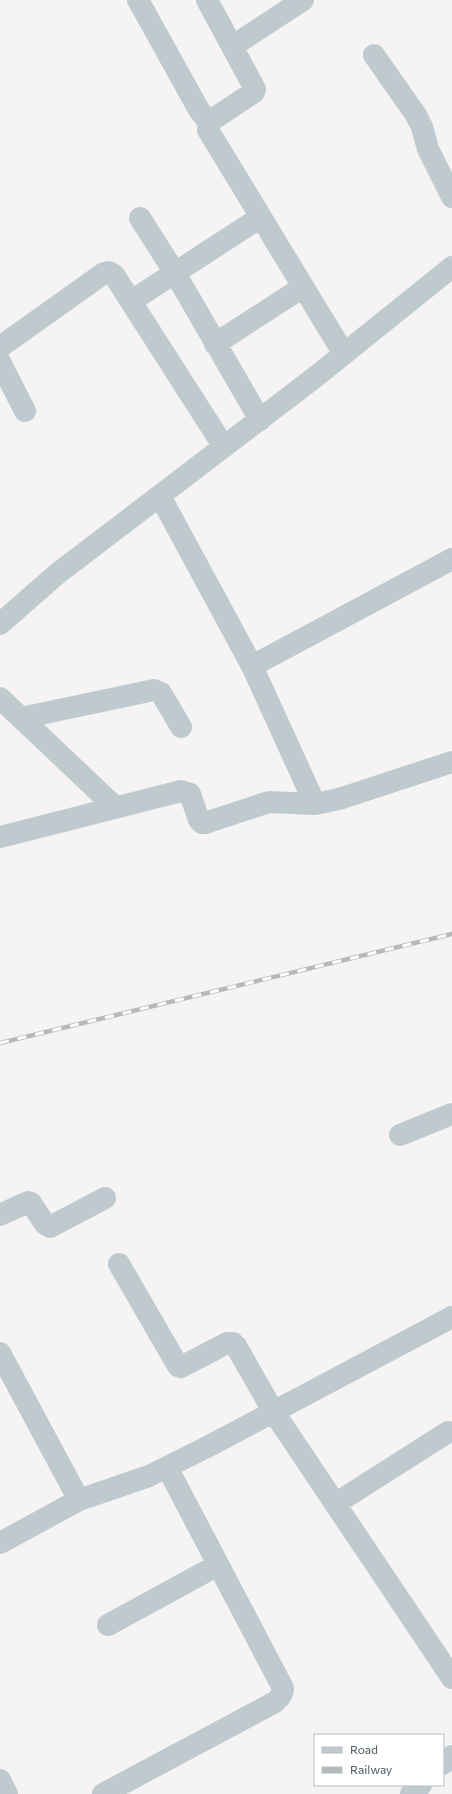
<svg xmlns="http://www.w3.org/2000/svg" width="452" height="1794" viewBox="0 0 452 1794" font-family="Commissioner,sans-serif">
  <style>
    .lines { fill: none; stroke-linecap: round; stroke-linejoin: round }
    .minor { stroke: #becace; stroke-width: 22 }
    .rail-casing { stroke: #b5b9bc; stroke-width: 4.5 }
    .rail { stroke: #fff; stroke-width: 3; stroke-dasharray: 9; stroke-linecap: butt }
  </style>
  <rect width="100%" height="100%" fill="#f5f3f3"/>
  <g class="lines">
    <path class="minor" d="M138 0 199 110 209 122
      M207 0 255 89 254 92 209 122 208 130 344 354
      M233 46 303 0
      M374 55 416 115 422 127 428 149 452 197
      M140 218 175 273 260 420
      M128 297 224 447
      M215 344 303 287
      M0 347 104 273 109 272 114 275 128 297 136 298 261 217
      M0 362 25 411
      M160 496 252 666 315 804
      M0 624 57 574 314 378 452 267
      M252 666 452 559
      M0 698 115 807
      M21 718 154 690 161 693 181 727
      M0 837 181 791 190 794 199 820 202 823H205L269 802 315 804 339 799 452 762
      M400 1135 452 1114
      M0 1215 28 1202 31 1203 45 1224 50 1227 105 1198
      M119 1264 178 1366 181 1367 227 1343H233L236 1346 273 1411 452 1678
      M0 1353 79 1500
      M335 1504 448 1432
      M0 1543 79 1500 149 1476 211 1445 452 1317
      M108 1625 218 1565
      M443 1764 452 1756
      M0 1780 7 1794
      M103 1794 275 1702C280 1697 283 1694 283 1688L167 1467
      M411 1794 421 1785"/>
    <g class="rail-casing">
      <path id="rail" d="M0 1043 452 934"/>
    </g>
    <use href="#rail" class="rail"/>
  </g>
  <rect x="314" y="1734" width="130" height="52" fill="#ffffff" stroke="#b7bdbf"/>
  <rect x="322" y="1747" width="20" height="6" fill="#becace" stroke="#b7bdbf"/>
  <text x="350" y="1754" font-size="12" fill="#4a5a60">Road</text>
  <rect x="322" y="1767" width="20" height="6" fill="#b5b9bc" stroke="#b7bdbf"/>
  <text x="350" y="1774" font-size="12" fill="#4a5a60">Railway</text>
</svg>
